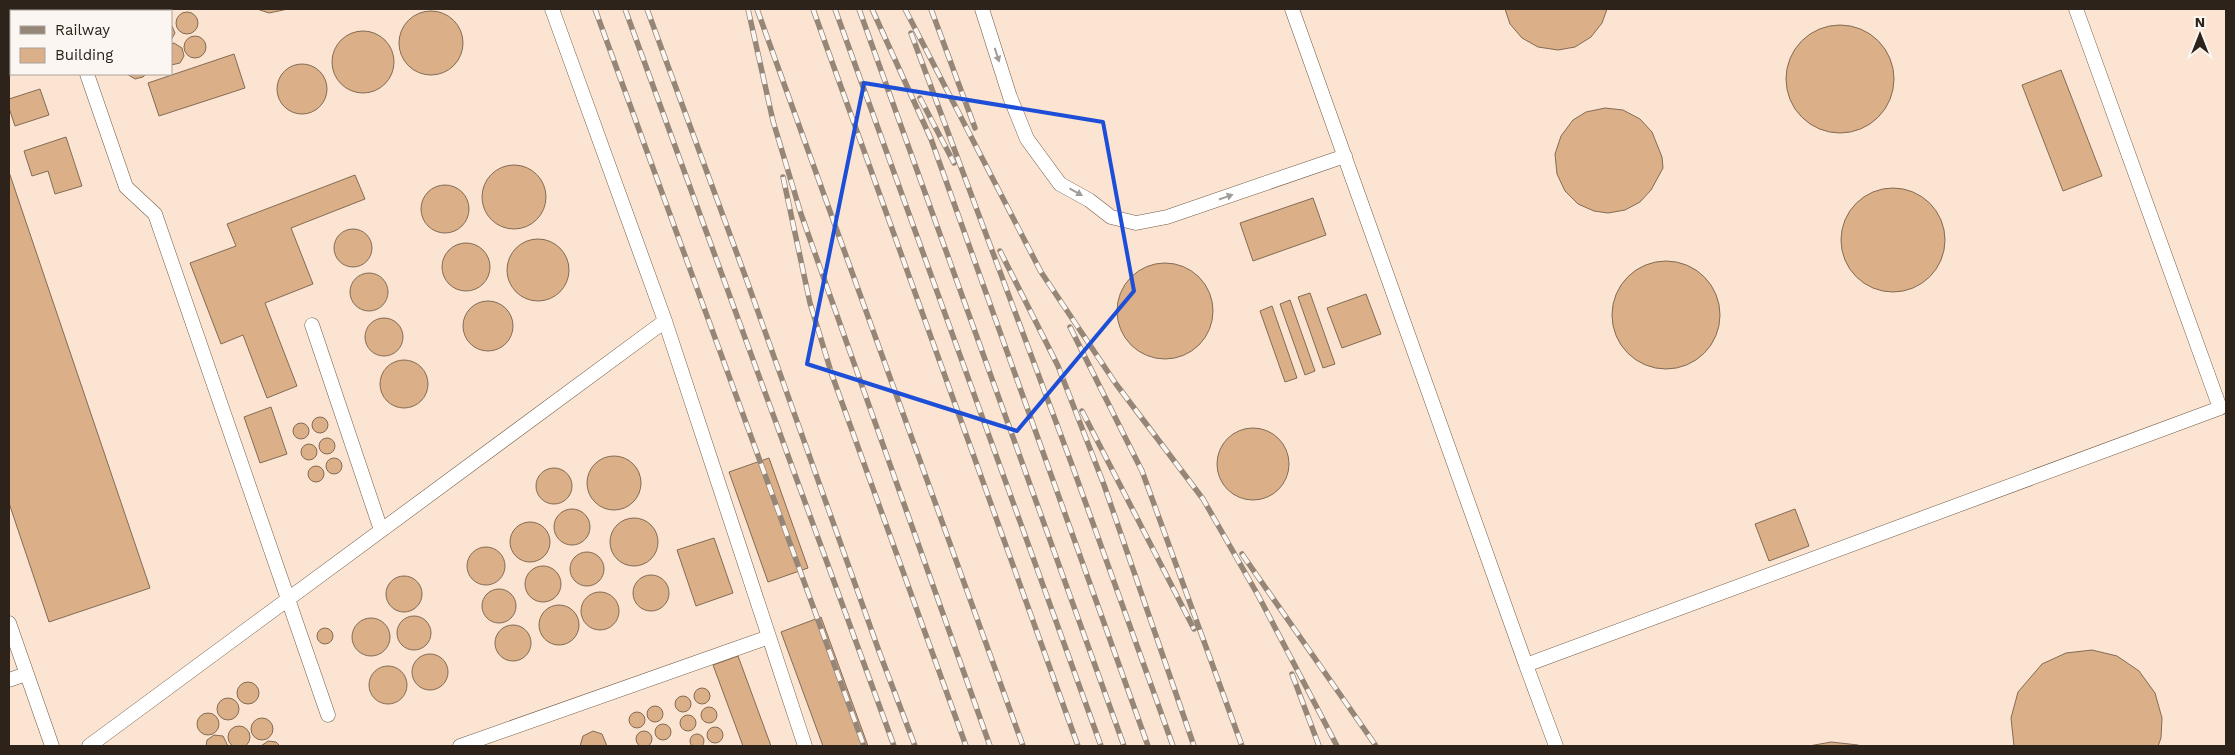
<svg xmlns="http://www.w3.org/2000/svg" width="2235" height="755" viewBox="0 0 2235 755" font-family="'Work Sans',sans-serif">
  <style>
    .building { fill: #dbaf87; stroke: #836b55 }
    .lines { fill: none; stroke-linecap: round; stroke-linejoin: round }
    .lane-casing { stroke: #725b46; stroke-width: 15 }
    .lane { stroke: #fff; stroke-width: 14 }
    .rail-casing { stroke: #968677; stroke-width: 5.5 }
    .rail { stroke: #fbf6f1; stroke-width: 4; stroke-dasharray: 11; stroke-linecap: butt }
    .oneway { fill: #a09c98 }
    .marked { fill: none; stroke: #1d4ed8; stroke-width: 4; stroke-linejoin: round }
  </style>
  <rect width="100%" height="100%" fill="#fbe5d2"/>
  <path class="building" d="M257 9H256H288L269 13Z
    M1505 9H1607L1602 23 1591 37 1575 47 1558 50 1538 47 1522 38 1510 24Z
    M399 43a32 32 0 1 1 64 0a32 32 0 1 1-64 0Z
    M176 23a11 11 0 1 1 22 0a11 11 0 1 1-22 0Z
    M171 24 175 33 171 40Z
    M1786 79a54 54 0 1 1 108 0a54 54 0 1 1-108 0Z
    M332 62a31 31 0 1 1 62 0a31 31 0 1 1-62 0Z
    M184 47a11 11 0 1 1 22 0a11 11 0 1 1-22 0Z
    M174 43 182 48 184 56 180 63 171 65V44Z
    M234 54 245 88 159 116 148 83Z
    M277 89a25 25 0 1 1 50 0a25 25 0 1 1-50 0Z
    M2061 70 2102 176 2063 191 2022 85Z
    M127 74H146L143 77 135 79Z
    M40 89 49 115 15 126 9 108V99Z
    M1605 108 1623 110 1640 119 1652 132 1662 157 1663 168 1651 190 1640 202 1625 210 1608 213 1594 211 1578 204 1565 191 1557 174 1555 154 1561 136 1573 120 1586 112Z
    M66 137 82 186 55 194 48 171 32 176 24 151Z
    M482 197a32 32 0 1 1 64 0a32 32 0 1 1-64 0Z
    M9 172 150 588 49 622 9 503Z
    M355 175 365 199 291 228 313 284 265 303 297 386 267 398 243 335 221 344 190 263 236 246 227 224Z
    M421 209a24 24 0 1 1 48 0a24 24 0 1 1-48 0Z
    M1841 240a52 52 0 1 1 104 0a52 52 0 1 1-104 0Z
    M1313 198 1326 235 1253 261 1240 223Z
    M334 248a19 19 0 1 1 38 0a19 19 0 1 1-38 0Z
    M507 270a31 31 0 1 1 62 0a31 31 0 1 1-62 0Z
    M442 267a24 24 0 1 1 48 0a24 24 0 1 1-48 0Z
    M1612 315a54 54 0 1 1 108 0a54 54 0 1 1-108 0Z
    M1117 311a48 48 0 1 1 96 0a48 48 0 1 1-96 0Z
    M350 292a19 19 0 1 1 38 0a19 19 0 1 1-38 0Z
    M1310 293 1335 364 1323 368 1298 297Z
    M1366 294 1381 334 1342 348 1327 308Z
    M1290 300 1315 371 1305 375 1280 304Z
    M463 326a25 25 0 1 1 50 0a25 25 0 1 1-50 0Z
    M1272 306 1297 378 1285 382 1260 311Z
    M365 337a19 19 0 1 1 38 0a19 19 0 1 1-38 0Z
    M380 384a24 24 0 1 1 48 0a24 24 0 1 1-48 0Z
    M271 407 287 454 260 463 244 417Z
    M312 425a8 8 0 1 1 16 0a8 8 0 1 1-16 0Z
    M293 431a8 8 0 1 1 16 0a8 8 0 1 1-16 0Z
    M1217 464a36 36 0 1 1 72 0a36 36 0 1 1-72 0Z
    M319 446a8 8 0 1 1 16 0a8 8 0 1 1-16 0Z
    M301 452a8 8 0 1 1 16 0a8 8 0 1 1-16 0Z
    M587 483a27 27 0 1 1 54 0a27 27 0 1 1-54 0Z
    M769 458 808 568 768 582 729 472Z
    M326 466a8 8 0 1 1 16 0a8 8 0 1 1-16 0Z
    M308 474a8 8 0 1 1 16 0a8 8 0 1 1-16 0Z
    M536 486a18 18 0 1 1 36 0a18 18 0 1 1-36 0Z
    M1795 509 1809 546 1769 561 1755 524Z
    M554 527a18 18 0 1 1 36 0a18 18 0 1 1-36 0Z
    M610 542a24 24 0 1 1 48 0a24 24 0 1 1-48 0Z
    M510 542a20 20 0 1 1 40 0a20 20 0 1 1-40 0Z
    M714 538 733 593 696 606 677 550Z
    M467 566a19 19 0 1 1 38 0a19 19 0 1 1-38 0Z
    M570 569a17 17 0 1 1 34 0a17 17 0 1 1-34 0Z
    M525 584a18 18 0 1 1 36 0a18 18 0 1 1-36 0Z
    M633 593a18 18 0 1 1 36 0a18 18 0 1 1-36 0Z
    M386 594a18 18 0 1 1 36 0a18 18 0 1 1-36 0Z
    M482 606a17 17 0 1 1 34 0a17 17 0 1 1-34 0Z
    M581 611a19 19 0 1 1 38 0a19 19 0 1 1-38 0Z
    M539 625a20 20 0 1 1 40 0a20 20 0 1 1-40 0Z
    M397 633a17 17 0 1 1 34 0a17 17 0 1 1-34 0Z
    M821 617 868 746H823L781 632Z
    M352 637a19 19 0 1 1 38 0a19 19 0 1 1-38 0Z
    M495 643a18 18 0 1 1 36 0a18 18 0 1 1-36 0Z
    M317 636a8 8 0 1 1 16 0a8 8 0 1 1-16 0Z
    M2092 650 2117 656 2139 671 2155 693 2162 718 2161 738 2158 746H2014L2011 718 2018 692 2042 664 2066 653Z
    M412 672a18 18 0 1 1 36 0a18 18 0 1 1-36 0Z
    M738 656 771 746H743L713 665Z
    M369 685a19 19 0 1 1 38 0a19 19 0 1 1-38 0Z
    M237 693a11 11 0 1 1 22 0a11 11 0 1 1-22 0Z
    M694 696a8 8 0 1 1 16 0a8 8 0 1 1-16 0Z
    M675 704a8 8 0 1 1 16 0a8 8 0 1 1-16 0Z
    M217 709a11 11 0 1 1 22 0a11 11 0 1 1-22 0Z
    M647 714a8 8 0 1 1 16 0a8 8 0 1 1-16 0Z
    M701 715a8 8 0 1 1 16 0a8 8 0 1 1-16 0Z
    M629 720a8 8 0 1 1 16 0a8 8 0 1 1-16 0Z
    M197 724a11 11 0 1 1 22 0a11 11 0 1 1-22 0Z
    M680 723a8 8 0 1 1 16 0a8 8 0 1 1-16 0Z
    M251 729a11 11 0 1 1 22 0a11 11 0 1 1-22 0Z
    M655 732a8 8 0 1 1 16 0a8 8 0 1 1-16 0Z
    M228 737a11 11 0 1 1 22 0a11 11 0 1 1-22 0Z
    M707 735a8 8 0 1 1 16 0a8 8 0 1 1-16 0Z
    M593 731 602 734 607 746H580L583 736Z
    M636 739a8 8 0 1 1 16 0a8 8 0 1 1-16 0Z
    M690 741a7 7 0 1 1 14 0a7 7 0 1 1-14 0Z
    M214 735 223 736 228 746H206L207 740Z
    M268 741 276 742 280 746H261Z
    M1831 742 1858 745 1860 746H1809Z"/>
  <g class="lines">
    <g class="lane-casing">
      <path id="lane" d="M64 9 65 11
        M552 9 665 321 805 746
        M982 9 1010 97 1027 139 1060 184 1089 200 1111 217 1136 223 1167 217 1345 156
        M1292 9 1526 665 2220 408 2076 9
        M87 74 126 187 155 214 328 715
        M312 325 381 530
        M9 623 52 746
        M1526 665 1556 746
        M9 680 26 674
        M89 746 665 321
        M460 746 769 637"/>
    </g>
    <use href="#lane" class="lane"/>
    <g class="rail-casing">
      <path id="rail" d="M595 9 864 746
        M625 9 894 746
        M647 9 747 281 880 654 915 746
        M748 9 773 121 801 214 990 746
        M757 9 1023 746
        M813 9 1078 746
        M835 9 1101 746
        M859 9 1124 746
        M872 9 931 139 1148 746
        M905 9 1041 272 1116 384 1203 499 1259 597 1337 746
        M931 9 975 128
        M911 33 1072 465 1173 746
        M920 98 954 163
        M783 177 810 303 832 375 966 746
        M1000 251 1058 366 1104 485 1194 746
        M1070 327 1142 471 1242 746
        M1082 411 1194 629
        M1242 554 1376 746
        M1292 674 1319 746"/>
    </g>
    <use href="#rail" class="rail"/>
  </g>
  <defs><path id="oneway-solid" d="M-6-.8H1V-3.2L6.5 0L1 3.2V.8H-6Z" transform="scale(1.25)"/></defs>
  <g class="oneway">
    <use href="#oneway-solid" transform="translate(997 55) rotate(72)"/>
    <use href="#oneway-solid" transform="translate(1076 192) rotate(29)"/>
    <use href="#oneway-solid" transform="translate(1226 197) rotate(-19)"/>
  </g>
  <path class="marked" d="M864 83 1103 122 1134 291 1017 431 807 364Z"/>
  <rect width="2235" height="755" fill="none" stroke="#2d231a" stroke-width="20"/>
  <rect x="10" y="10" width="162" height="65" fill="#fbf6f1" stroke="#a9a29b"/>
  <rect x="20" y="26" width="25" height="8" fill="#968677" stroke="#a9a29b"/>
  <text x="55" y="35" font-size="15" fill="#2d231a">Railway</text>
  <rect x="20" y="48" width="25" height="15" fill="#dbaf87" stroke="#a9a29b"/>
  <text x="55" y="60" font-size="15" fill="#2d231a">Building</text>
  <g transform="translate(2200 35)" stroke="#fbf6f1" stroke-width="4" paint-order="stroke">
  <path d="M0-4L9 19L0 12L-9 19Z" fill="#2d231a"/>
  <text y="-8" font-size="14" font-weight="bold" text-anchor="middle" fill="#2d231a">N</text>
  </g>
</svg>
